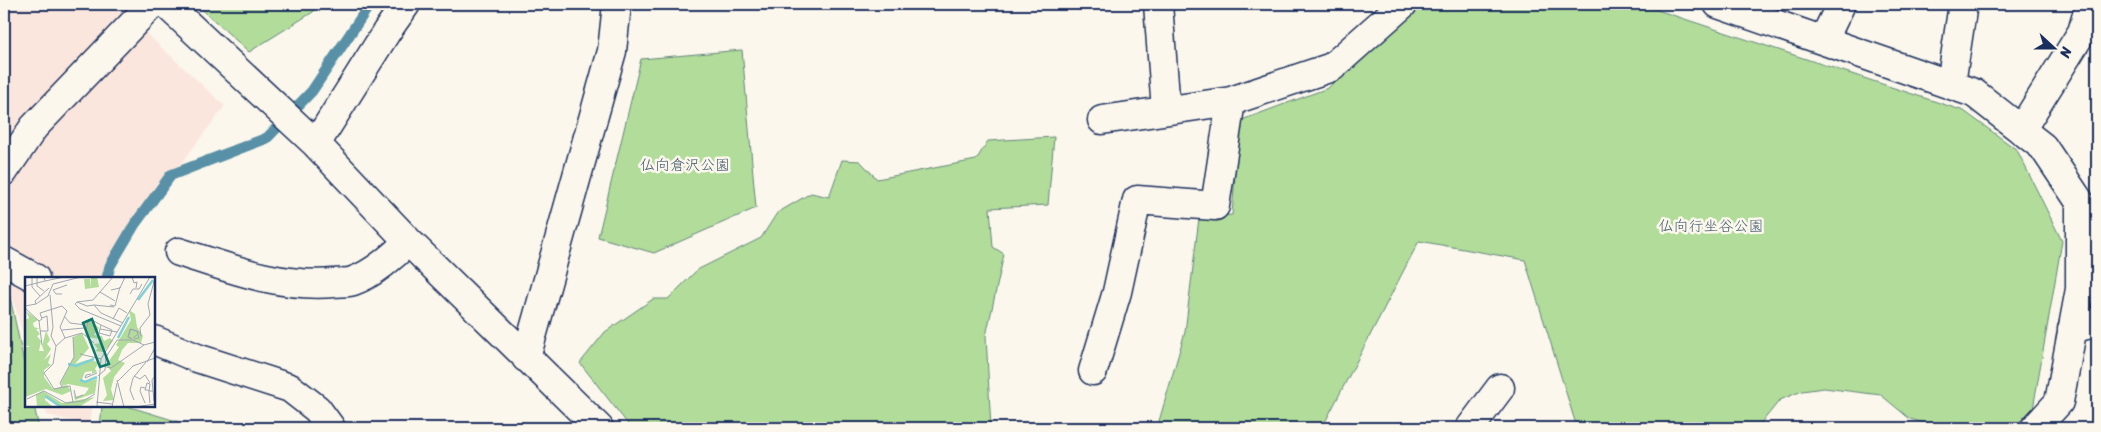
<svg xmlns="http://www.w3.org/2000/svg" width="2101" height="432" viewBox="0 0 2101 432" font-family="Sriracha,'Klee One',sans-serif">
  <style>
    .built { fill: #fbe6dd }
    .green { fill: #b1dc9a; stroke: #66867c }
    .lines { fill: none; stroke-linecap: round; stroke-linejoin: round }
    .stream { stroke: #5890a7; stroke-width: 11 }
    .minor-casing { stroke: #1b2f5e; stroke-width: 31 }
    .minor { stroke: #fbf7ec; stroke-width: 28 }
    .labels { text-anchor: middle; stroke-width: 5; stroke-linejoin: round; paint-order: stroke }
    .park-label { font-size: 15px; fill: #405a6d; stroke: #fbf7ec }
    .inset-river { fill: none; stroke: #80d1d7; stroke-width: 2.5 }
    .inset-road { fill: none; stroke: #a1a7b3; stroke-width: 1 }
    .view { fill: #0f766e; fill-opacity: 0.15; stroke: #0f766e; stroke-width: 2.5 }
    .inset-edge { fill: none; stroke: #1b2f5e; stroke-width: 2.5 }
  </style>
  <rect width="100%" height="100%" fill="#fbf7ec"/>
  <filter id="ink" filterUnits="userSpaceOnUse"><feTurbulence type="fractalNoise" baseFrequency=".02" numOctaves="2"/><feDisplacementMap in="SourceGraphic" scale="10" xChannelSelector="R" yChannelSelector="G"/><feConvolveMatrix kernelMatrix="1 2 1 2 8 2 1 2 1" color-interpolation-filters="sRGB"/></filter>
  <g filter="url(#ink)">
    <path class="built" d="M4 4H135L148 35 225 106 107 261 109 278H26V344L4 269Z
      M44 406H92L89 425 47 415Z"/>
    <path class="green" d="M196 4H321L313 12 249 52Z
      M1414 4H1639L1964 111 2017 150 2062 241 2033 409 2016 425H1931L1910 419 1881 395 1824 388 1802 391 1780 400 1757 428H1577L1525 260 1419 241 1322 428H1157L1185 332 1199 218 1232 215 1239 121 1328 88Z
      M742 50 756 208 654 253 598 237 641 59Z
      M1054 137 1048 205 990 208 993 247 1004 254 986 336 991 428H631L580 363 605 332 653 299H668L697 270 761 238 777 213 811 193 829 197 842 160 860 161 877 179 976 160 988 141Z
      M4 269 26 372V406H34L39 428H4Z
      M102 406H127L189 425 190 428H100Z"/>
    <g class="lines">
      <path class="stream" d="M107 278 110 266 135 224 171 175 267 138 312 91 370 4"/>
      <g class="minor-casing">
        <path id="minor" d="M166 4 316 144 408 241 599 428
          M1158 4 1166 110
          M1718 4 1974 93 2043 147 2080 202V289L2059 402 2035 428
          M1824 39 1841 4
          M1951 84 1963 4
          M1102 120 1231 101 1332 67 1403 4
          M2021 130 2082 32 2090 4
          M316 144 387 31 406 4
          M4 171 34 127 152 4
          M179 252C229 268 280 288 334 283 340 282 348 283 353 281 373 274 395 255 408 241
          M4 261 35 278
          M2072 329 2097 322
          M154 340 197 358 290 388 317 409 331 428
          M526 358 612 51 617 4
          M1093 371 1117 292 1137 200 1215 206 1231 101
          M1470 428 1500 388"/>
      </g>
      <use href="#minor" class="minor"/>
    </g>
  </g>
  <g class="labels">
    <g class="park-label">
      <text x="685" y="170">仏向倉沢公園</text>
      <text x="1711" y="231">仏向行坐谷公園</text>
    </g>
  </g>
  <g transform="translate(25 277)">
    <rect width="130" height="130" fill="#fbf7ec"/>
    <path d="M72 0 74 10 60 12 59 2H65L66 11V1ZM104 33 110 37 112 50 118 59 116 66H103L97 73 93 83 100 86 89 100 86 112 89 123 78 124 82 118 78 101 86 94 81 88 94 70 91 68 106 43ZM1 34 13 43 8 46 9 50 15 52H11L15 57 12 59 16 64 14 74H19L17 69 21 54 25 63 22 67 26 72 19 83 26 77 23 86 26 88 19 93V100L28 112 42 108 46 114 37 118 21 112 0 120V70H5L0 68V43L4 41ZM67 44 74 51 69 58 77 59 79 64 85 61 88 64 78 75 70 74 73 72 69 67 76 66V62L62 60V46ZM57 56 64 71 50 87 62 83 74 85 70 92 72 95 67 97V94L60 95 57 102 61 105 72 102 70 116 50 123 48 114 50 120 60 117 64 111 43 107 37 109 36 105 49 80 48 60ZM18 114 37 126 70 120 54 130H36L21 119 20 123 28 130H12L11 118Z" fill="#b1dc9a"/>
    <path class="inset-river" d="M113 23 128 3M93 61 104 40M43 87 51 89 69 82M55 103 60 105 72 100M20 119 36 130"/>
    <path class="inset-road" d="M7 0V10L15 19M12 0V9L19 14M19 0 20 4 39 0M107 0 109 6 112 5 111 11M0 9 20 4M86 13 95 11 100 0M75 15 90 24M37 17H31L28 13 42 8M105 17 108 12H114L117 7M25 18 28 50 26 59 31 69M52 25 50 27 55 32 96 49M52 25 62 29 69 28 76 36 98 46M52 25 68 23 88 0M11 27 10 24 24 11M69 28 89 30M85 28 90 29 95 10M0 29 11 27 23 19 28 7 56 0M0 31 14 44 17 68M39 39 45 46 61 48M88 42 94 31 102 36M14 44 17 42 15 36 37 29 42 34 35 50 40 61M75 52 74 56 85 59 87 53 76 48M37 53 59 51M15 54H23L22 39 17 41M61 59 62 46 67 43 76 48 75 52 92 55M116 59 115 51 125 38 123 27 130 1M106 61 103 60 106 52 116 56M108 61 113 57 112 54 114 61 109 62M107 62 103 60 105 52 112 54M55 77 76 82M122 85 130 71M78 89 86 91 119 68 130 65M66 97 61 98 60 101 72 96M73 99 80 93 81 80 92 63H108L119 68M109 99 115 102 120 98 125 106M92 103 99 130M92 105 108 89 130 81M37 110 35 106 49 80 48 60M120 111 116 110 115 114 120 126M49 113 51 121 58 118M2 122 19 114 41 126 58 124 70 117M109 123 105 113 108 101 121 85M129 124 127 103 130 99M48 125 45 109 29 112 19 96 28 87 31 69 40 61 57 56 69 66M71 125 87 127M125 126 124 116V114L125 107 122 106 120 113H123L124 114H128M72 130 76 82 125 0M87 130 92 106M110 130 130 127"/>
    <path class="view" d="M67 42 84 87 75 90 58 46Z"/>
    <rect width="130" height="130" class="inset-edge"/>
  </g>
  <rect width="2101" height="432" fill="none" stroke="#fbf7ec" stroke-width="20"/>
  <rect x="10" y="10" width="2081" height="412" fill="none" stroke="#1b2f5e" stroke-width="2" filter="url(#ink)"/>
  <g transform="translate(2054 48) rotate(111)" stroke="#fbf7ec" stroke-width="4" paint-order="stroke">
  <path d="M0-4L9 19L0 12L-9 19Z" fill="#1b2f5e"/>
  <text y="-8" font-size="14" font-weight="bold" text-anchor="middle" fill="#1b2f5e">N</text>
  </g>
</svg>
